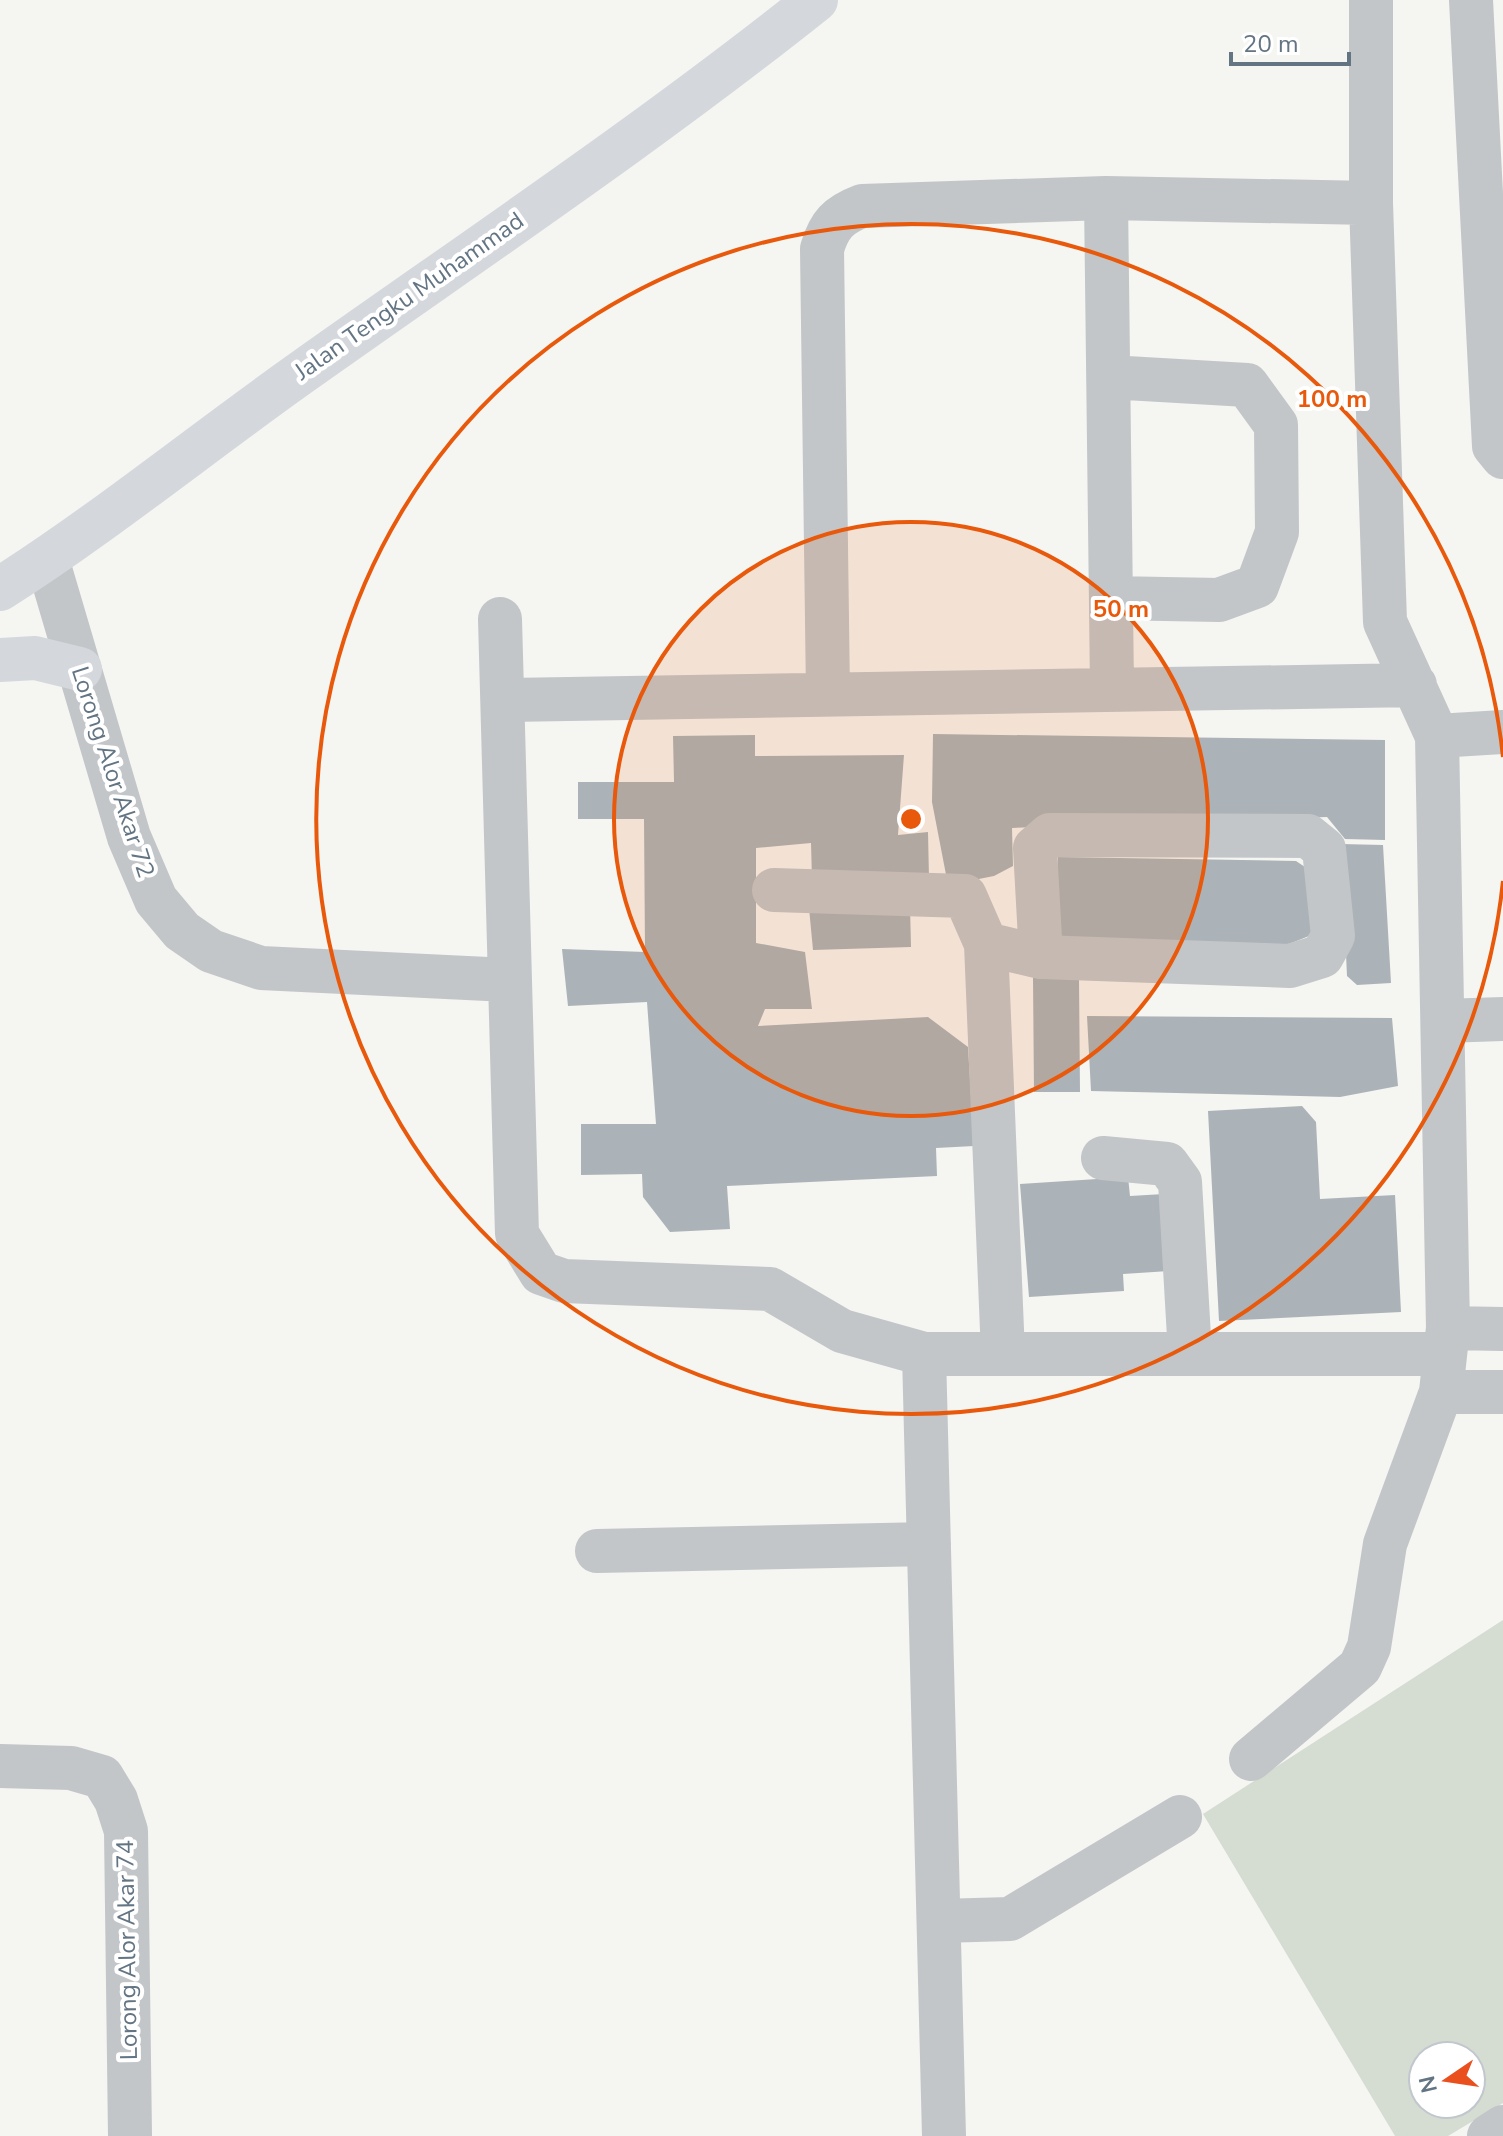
<svg xmlns="http://www.w3.org/2000/svg" width="1503" height="2136" viewBox="0 0 1503 2136" font-family="'Nunito Sans',sans-serif">
  <style>
    .garden { fill: #d5dcd2; fill-rule: evenodd }
    .building { fill: #abb3b8 }
    .lines { fill: none; stroke-linecap: round; stroke-linejoin: round }
    .minor { stroke: #c2c6c9; stroke-width: 44 }
    .major { stroke: #d4d8dc; stroke-width: 44 }
    .ring { fill: none; stroke: #e8590c; stroke-width: 4 }
    .labels { text-anchor: middle; stroke-width: 8; stroke-linejoin: round; paint-order: stroke }
    .street-label { font-size: 24px; fill: #637483; stroke: #fff }
    .centre { fill: #e8590c; stroke: #fff; stroke-width: 4 }
    .ring-label { font-size: 24px; text-anchor: middle; font-weight: bold; fill: #e8590c; stroke: #fff; stroke-width: 8; stroke-linejoin: round; paint-order: stroke }
  </style>
  <rect width="100%" height="100%" fill="#f5f5f1"/>
  <path class="garden" d="M1503 1620V2103L1448 2136H1395L1203 1814ZM1423 2056H1471V2104H1423Z"/>
  <path class="building" d="M933 734 1385 740V840L1345 839 1327 817 1012 828 1013 866 994 876 948 885 932 802Z
    M755 735V756L904 755 898 835 928 832 929 878 812 881 811 843 756 848V943L805 952 812 1009H765L758 1026 928 1017 968 1047 974 1146 936 1148 937 1176 727 1186 730 1229 670 1232 643 1197 642 1174 581 1175V1124H656L647 1002 568 1006 562 949 645 952 644 819H578V782H674L673 736Z
    M1341 844 1383 845 1391 983 1357 985 1347 976Z
    M1058 857 1296 861 1317 875 1319 932 1279 948 1056 944Z
    M910 905 911 947 813 950 809 908Z
    M1033 978H1079L1080 1092H1034Z
    M1087 1016 1392 1018 1398 1086 1340 1097 1091 1091Z
    M1302 1106 1316 1122 1320 1199 1395 1195 1401 1312 1219 1321 1208 1111Z
    M1128 1177 1130 1196 1164 1194 1169 1271 1123 1274 1124 1291 1029 1297 1020 1184Z"/>
  <g class="lines">
    <path class="minor" d="M1471 0 1494 446 1503 457
      M1106 198 1112 687
      M1109 377 1247 385 1276 425 1277 532 1257 586 1219 600 1111 598
      M47 559 129 837 156 900 182 931 211 951 261 968 508 980
      M500 619 517 1234 541 1273 564 1281 770 1289 842 1331 924 1354 944 2136
      M828 694 822 249C829 225 838 215 862 206L1106 198 1371 203
      M503 700 1415 685
      M1437 736 1503 732
      M774 890 965 896 986 944 1003 1354
      M986 944 1041 957 1290 966 1322 956 1333 936 1324 849 1308 836 1050 835 1035 848 1041 957
      M1443 1021 1503 1019
      M1103 1158 1167 1164 1180 1182 1190 1354
      M1448 1328 1503 1329
      M924 1354H1445
      M1441 1392H1503
      M597 1551 929 1544
      M1251 1759 1360 1667 1369 1647 1385 1544 1441 1392 1448 1328 1437 736 1385 622 1371 203V0
      M0 1766 71 1768 102 1777 116 1800 126 1831 130 2136
      M940 1921 1010 1919 1180 1817
      M1489 2136 1503 2127"/>
    <path class="major" d="M0 589C105 522 203 442 305 370 477 248 652 131 816 0
      M0 660 35 658 80 669"/>
  </g>
  <circle cx="911" cy="819" r="297" fill="#e8590c" fill-opacity=".12"/>
  <g class="ring">
    <circle cx="911" cy="819" r="297"/>
    <path d="M1503 881A595 595 0 1 1 1503 757"/>
  </g>
  <g class="labels">
    <g class="street-label">
      <text transform="translate(409 296) rotate(-35)" y="8">Jalan Tengku Muhammad</text>
      <text transform="translate(113 772) rotate(72)" y="8">Lorong Alor Akar 72</text>
      <text transform="translate(127 1950) rotate(-91)" y="8">Lorong Alor Akar 74</text>
    </g>
  </g>
  <circle cx="911" cy="819" r="12" class="centre"/>
  <g class="ring-label">
    <text x="1332" y="407">100 m</text>
    <text x="1121" y="617">50 m</text>
  </g>
  <g transform="translate(1447 2080) rotate(257)"><circle r="38" fill="#ffffff" stroke="#c1c7cd" stroke-width="2"/>
  <path d="M0-6L14 30L0 20L-14 30Z" fill="#e9501d"/>
  <text y="-12" font-size="22" font-weight="bold" text-anchor="middle" fill="#637483">N</text>
  </g>
  <path d="M1231 52v12h118v-12" fill="none" stroke="#637483" stroke-width="4"/>
  <text x="1243" y="52" font-size="24" fill="#637483" stroke="#ffffff" stroke-width="6" paint-order="stroke">20 m</text>
</svg>
